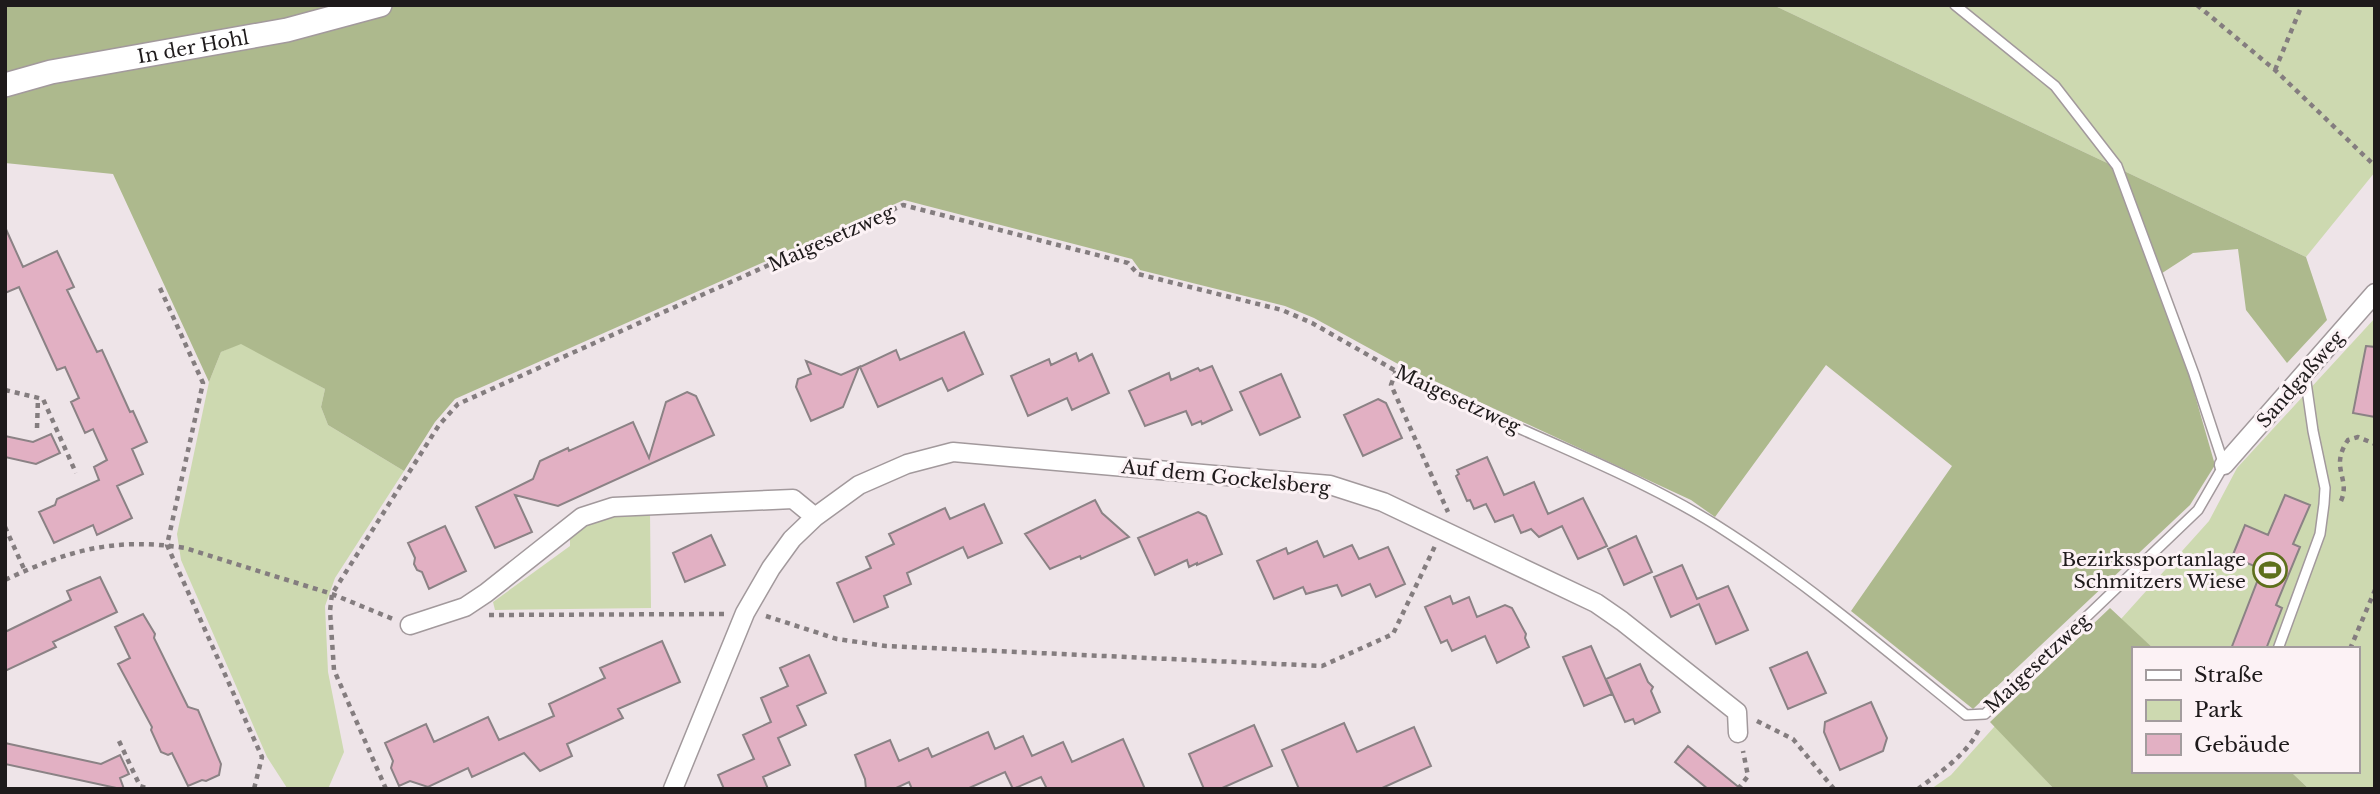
<svg xmlns="http://www.w3.org/2000/svg" width="2380" height="794" viewBox="0 0 2380 794" font-family="'Libre Baskerville',serif">
  <style>
    .green { fill: #cdd9b0 }
    .forest { fill: #adb98d }
    .building { fill: #e2b0c3; stroke: #8b8285; stroke-width: 2 }
    .lines { fill: none; stroke-linecap: round; stroke-linejoin: round }
    .service-casing { stroke: #a2999c; stroke-width: 12 }
    .minor-casing { stroke: #a2999c; stroke-width: 21 }
    .tertiary-casing { stroke: #a2999c; stroke-width: 26 }
    .path { stroke: #847d7f; stroke-width: 4.5; stroke-dasharray: 5 5; stroke-linecap: butt }
    .service { stroke: #fff; stroke-width: 9 }
    .minor { stroke: #fff; stroke-width: 18 }
    .tertiary { stroke: #fff; stroke-width: 23 }
    .labels { text-anchor: middle; stroke-width: 6; stroke-linejoin: round; paint-order: stroke }
    .street-label { font-size: 19px; fill: #1e1a1b; stroke: #fcf2f5 }
    .poi-label { font-size: 19px; fill: #1e1a1b; stroke: #fcf2f5; text-anchor: end }
  </style>
  <rect width="100%" height="100%" fill="#eee4e8"/>
  <path class="green" d="M1773 5H2375V172L2306 257Z
    M2375 318V789H2309L2290 771H2357V649H2154L2121 619 2209 521 2237 468Z
    M241 343 325 389 321 407 328 425 404 471 335 578 325 606 328 672 344 752 328 789 287 788 267 757 181 560 177 534 209 382 221 352Z
    M650 511 651 608 495 610 493 602 570 546V536C595 516 620 513 650 511Z
    M1995 726 2054 789H1931L1951 775Z"/>
  <path class="forest" d="M5 5H1773L2306 257 2327 320 2287 363 2246 310 2238 249 2193 253 2153 279 2190 378 2215 465 2190 505 1973 709 1851 611 1952 466 1826 365 1715 517 1691 500 1398 364 1314 318 1285 306 1140 270 1132 259 904 200 455 399 435 422 404 471 328 425 321 407 325 389 241 344 221 352 209 382 113 174 5 163Z
    M2110 608 2154 649H2133V771H2290L2309 789H2054L1990 722Z"/>
  <path class="building" d="M5 227 23 267 57 251 74 287 67 290 97 352 102 350 130 412 133 411 147 442 132 449 143 474 117 486 132 518 97 535 93 525 54 543 39 512 55 505 57 499 99 480 94 467 107 460 93 429 85 433 71 402 79 398 65 367 57 370 19 287 5 293Z
    M964 332 983 374 948 391 942 378 878 407 860 367 896 350 900 360Z
    M2366 346 2375 347V417L2353 413Z
    M1076 353 1079 361 1092 354 1109 393 1072 410 1067 398 1028 416 1011 376 1049 359 1051 365Z
    M806 361 841 375 859 367 843 407 811 421 796 387 798 379 811 374Z
    M1212 366 1232 410 1202 424 1201 421 1192 425 1186 411 1145 426 1129 391 1169 373 1171 380 1198 368 1200 371Z
    M1281 374 1300 417 1260 435 1240 392Z
    M687 392 696 396 714 435 558 506 515 495 532 532 495 548 476 507 533 479 540 461 568 448 569 451 633 422 649 458 666 402Z
    M1378 399 1386 403 1402 438 1363 456 1344 415Z
    M51 434 60 453 36 464 5 457V436L33 442Z
    M1487 457 1504 495 1534 482 1548 514 1583 498 1607 546 1578 559 1562 526 1539 537 1531 529 1521 533 1513 515 1495 522 1486 504 1474 509 1470 500 1467 501 1456 476 1459 474 1457 470Z
    M2285 495 2310 505 2293 544 2300 547 2276 605 2282 608 2266 649H2231L2262 569 2232 557 2245 525 2268 535Z
    M1095 500 1102 513 1129 537 1081 559 1080 556 1050 569 1025 534Z
    M984 504 1002 543 968 558 963 547 907 573 911 584 884 596 888 607 854 622 837 583 871 568 866 557 894 544 889 534 945 508 950 519Z
    M1198 512 1206 516 1222 554 1197 565V563L1189 567 1187 560 1155 575 1138 538Z
    M445 526 466 571 429 589 422 572 417 570 414 564 415 558 408 543Z
    M711 535 725 565 685 582 673 553Z
    M1636 536 1652 572 1624 585 1608 549Z
    M1317 541 1324 557 1352 545 1359 559 1388 547 1405 584 1376 597 1370 584 1342 596 1337 585 1306 594 1303 587 1274 599 1257 561 1286 548 1288 554Z
    M1682 565 1697 599 1728 586 1748 630 1716 644 1699 604 1671 617 1654 577Z
    M100 577 117 612 53 642 56 647 5 671V632L71 600 67 591Z
    M1450 596 1453 604 1469 597 1477 617 1505 605 1512 608 1526 634 1525 638 1529 647 1497 663 1485 636 1452 651 1447 640 1441 643 1425 607Z
    M143 614 155 634 154 638 188 707 198 710 221 764 219 775 206 781 202 780 188 786 172 753 168 755 161 752 151 730 152 727 118 664 130 658 115 627Z
    M662 641 680 682 618 709 623 718 567 744 572 756 540 771 524 753 472 777 468 768 428 787 410 781 399 786 391 768 393 761 385 743 426 724 434 742 488 717 499 740 554 716 549 704 605 678 600 668Z
    M1591 646 1612 694 1584 706 1563 657Z
    M1807 652 1826 693 1788 709 1770 668Z
    M809 655 826 693 797 706 806 725 778 738 790 765 763 777 768 789H724L718 775 754 759 743 735 771 722 761 698 788 686 780 668Z
    M1640 664 1648 682 1653 687 1651 691 1660 712 1635 724 1633 719 1625 722 1606 679Z
    M1871 702 1887 738 1883 751 1840 770 1824 732 1825 722Z
    M1344 723 1357 752 1414 727 1431 766 1380 789H1299L1282 750Z
    M1254 725 1272 766 1220 789H1204L1189 754Z
    M988 732 995 749 1023 736 1032 756 1063 742 1072 762 1123 739 1145 789H1047L1041 777 1013 789 1005 772 967 789H912L909 782 894 789H866L865 779 855 755 890 740 899 761 928 748 932 757Z
    M5 743 101 764 120 755 129 774 120 778 124 789H121L5 764Z
    M1688 746 1741 789H1708L1675 762Z"/>
  <g class="lines">
    <g class="service-casing">
      <path id="service" d="M1487 414C1567 450 1658 486 1730 534 1813 588 1889 653 1966 715L1985 714 2198 510 2224 465 2194 374 2117 166 2055 86 1955 5
        M2278 649 2320 534 2324 504 2325 488 2313 431 2305 375"/>
    </g>
    <g class="minor-casing">
      <path id="minor" d="M2224 465 2375 293
        M410 625 465 607 486 593 582 517 613 507 793 499 815 517
        M673 789 745 613 771 568 792 539 815 517 859 485 907 464 953 452 1330 485 1383 502 1596 603 1622 621 1737 712 1738 733"/>
    </g>
    <g class="tertiary-casing">
      <g id="tertiary">
        <path id="s1" d="M5 85 51 72 287 30 380 5"/>
      </g>
    </g>
    <path class="path" d="M2197 5 2275 70 2375 166
      M2275 70 2302 5
      M160 288 203 383 167 545 262 757 254 789
      M1396 371 1391 385 1448 512
      M5 390 43 399 76 473
      M37 428 38 398
      M2341 501C2351 478 2329 468 2348 440L2358 437 2375 444
      M5 527 25 571
      M5 580C69 550 115 537 185 548L332 594 393 619
      M489 615 726 614
      M766 616 837 639 886 646 1322 666 1393 634 1435 546
      M2350 649 2375 590
      M1757 721 1793 739 1834 789
      M119 741 140 786 150 789
      M386 789 334 670 330 611 332 594 439 425 458 404 903 205 1128 263 1138 274 1282 310 1312 323 1396 371 1474 407
      M1738 789 1748 776 1743 751
      M1918 789C1939 773 1968 754 1979 729"/>
    <use href="#service" class="service"/>
    <use href="#minor" class="minor"/>
    <use href="#tertiary" class="tertiary"/>
  </g>
  <defs>
    <g id="stadium-ring" transform="scale(1.75)"><circle r="9.5" fill="#fcf2f5" stroke="#5e6f1c" stroke-width="1.5"/><path d="M0-5a6.5 5 0 1 0 0 10a6.5 5 0 1 0 0-10ZM-3.5-1.8h7v3.6h-7Z" fill="#5e6f1c"/></g>
  </defs>
  <g fill-rule="evenodd">
    <use href="#stadium-ring" x="2270" y="570"/>
  </g>
  <g class="labels">
    <g class="street-label">
      <text dy="7" stroke="none"><textPath href="#s1" startOffset="192">In der Hohl</textPath></text>
      <text transform="translate(831 238) rotate(-24)" y="7">Maigesetzweg</text>
      <text transform="translate(2300 379) rotate(-49)" y="7">Sandgaßweg</text>
      <text transform="translate(1458 399) rotate(25)" y="7">Maigesetzweg</text>
      <text transform="translate(1226 477) rotate(6)" y="7">Auf dem Gockelsberg</text>
      <text transform="translate(2037 663) rotate(-43)" y="7">Maigesetzweg</text>
    </g>
    <g class="poi-label">
      <text x="2246" y="566">Bezirkssportanlage<tspan x="2246" dy="22">Schmitzers Wiese</tspan></text>
    </g>
  </g>
  <rect width="2380" height="794" fill="none" stroke="#1e1a1b" stroke-width="14"/>
  <rect x="2132" y="647" width="228" height="126" fill="#fcf2f5" stroke="#a39c9e" stroke-width="2"/>
  <rect x="2146" y="670" width="35" height="10" fill="#ffffff" stroke="#a39c9e" stroke-width="2"/>
  <text x="2194" y="682" font-size="21" fill="#1e1a1b">Straße</text>
  <rect x="2146" y="700" width="35" height="21" fill="#cdd9b0" stroke="#a39c9e" stroke-width="2"/>
  <text x="2194" y="717" font-size="21" fill="#1e1a1b">Park</text>
  <rect x="2146" y="734" width="35" height="21" fill="#e2b0c3" stroke="#a39c9e" stroke-width="2"/>
  <text x="2194" y="752" font-size="21" fill="#1e1a1b">Gebäude</text>
</svg>
